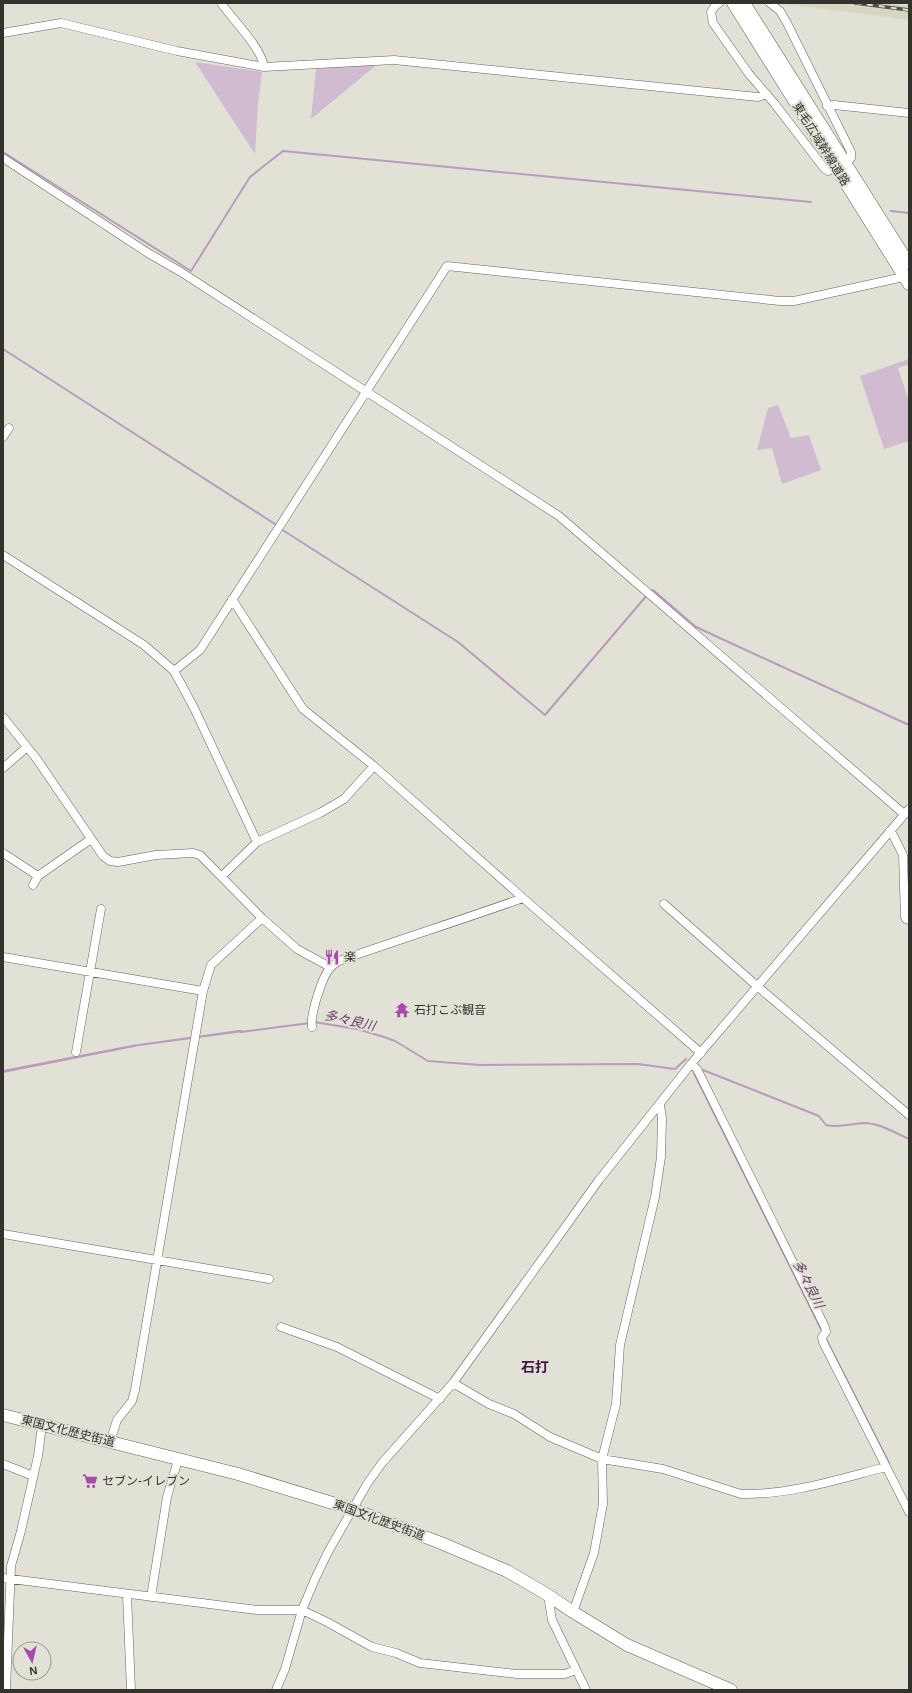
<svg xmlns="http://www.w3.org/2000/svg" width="912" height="1693" viewBox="0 0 912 1693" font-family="Arial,'Noto Sans JP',sans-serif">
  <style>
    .built { fill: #d8d6c3 }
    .green { fill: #d0bbd0 }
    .water { fill: #bb9abc }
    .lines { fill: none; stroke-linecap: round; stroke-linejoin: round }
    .stream { stroke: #bb9abc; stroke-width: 2 }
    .minor-casing { stroke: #646359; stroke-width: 9 }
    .highway-casing { stroke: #646359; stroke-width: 13 }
    .minor { stroke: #fff; stroke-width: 8 }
    .highway { stroke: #fff; stroke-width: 12 }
    .rail-casing { stroke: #51504a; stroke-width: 3.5 }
    .rail { stroke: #e2e1d5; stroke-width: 2; stroke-dasharray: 6; stroke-linecap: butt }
    .labels { text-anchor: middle; stroke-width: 4; stroke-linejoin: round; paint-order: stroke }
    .street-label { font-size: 12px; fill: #33332e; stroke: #e2e1d5 }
    .poi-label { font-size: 12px; fill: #33332e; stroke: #e2e1d5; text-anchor: start }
    .water-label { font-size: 13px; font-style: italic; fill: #673b69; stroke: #e2e1d5 }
    .quarter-label { font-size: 14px; font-weight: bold; fill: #421344; stroke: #e2e1d5 }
  </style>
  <rect width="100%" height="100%" fill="#e2e1d5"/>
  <path class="built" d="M778 3H887L909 6V20Z"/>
  <path class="green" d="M195 62 262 72 258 104 255 154Z
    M375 64 374 67 311 119 316 69Z
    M909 359V364L898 368 909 402V441L884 449 860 376Z
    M778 405 791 438 809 435 821 470 782 484 772 448 757 450 768 408Z"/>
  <path class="water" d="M239 1030H243V1032L139 1046 3 1073V1070L132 1045Z"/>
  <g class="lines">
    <path class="stream" d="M3 152 191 271 250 177 283 151 811 202
      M891 211 909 213
      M3 349 278 526
      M281 529 458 642 545 715 648 594
      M651 592 653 590 696 627 909 725
      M314 1022 357 1029 384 1037 395 1041 428 1061 480 1065 638 1064 675 1069 686 1059
      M241 1032 310 1023
      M703 1070 819 1116 826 1125C839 1128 850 1124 864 1123 880 1123 895 1133 909 1139
      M694 1073 822 1331
      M826 1339 889 1463"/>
    <g class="minor-casing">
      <path id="minor" d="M221 3C233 20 261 47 264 67
        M719 3 715 6 711 12 713 23 749 74 774 103 824 168 828 171 837 168
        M770 3 780 11 787 23 851 152V158L845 164
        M3 33 61 23 177 51 264 67 394 60 728 94 758 97 767 94
        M827 106 834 105 909 113
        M3 158 148 253 181 272 559 516 904 814
        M3 437 9 428
        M3 555 144 645 174 671 194 708 257 842
        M232 599 303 709 374 766 523 898 701 1053
        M174 671 200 650 447 266 780 301H794L908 276
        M3 717 36 758 103 856 110 861 118 862 156 855 193 853 200 855 262 918 297 949 330 967
        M3 768 27 747
        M890 831 893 835 903 855 905 917 906 919 909 920
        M3 853 38 876
        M222 876 257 842 320 813 344 799 374 766
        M33 885 38 876 91 839
        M664 904 757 986 909 1115
        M3 957 203 991
        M312 1027C310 1015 322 976 331 967 333 965 336 963 339 961 400 939 462 920 523 898
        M76 1052 101 909
        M691 1064 697 1069 825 1327 826 1332 822 1337 823 1342 909 1512
        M3 1234 269 1279
        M281 1327 337 1347 440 1399
        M453 1383 489 1404 514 1414 550 1437 602 1459 663 1469 741 1494C790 1495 839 1479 886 1467
        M110 1442 117 1420 132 1401 135 1390 203 991 211 965 262 918
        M3 1464 33 1476
        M3 1578 257 1610H302L327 1622 372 1647 396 1653 420 1663 517 1674H565L576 1670
        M127 1595 131 1690
        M548 1595 552 1620 586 1690
        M151 1597 167 1497 178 1460
        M573 1612 594 1553 600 1520 603 1504 602 1459 616 1404 620 1345 655 1197 661 1157 662 1118 660 1105
        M6 1690 11 1566 21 1531 38 1456 42 1425
        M276 1690 285 1669 302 1610 315 1579 328 1552 367 1484 382 1463 453 1383 599 1180 691 1064 909 809"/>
    </g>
    <g class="highway-casing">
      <path id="highway" d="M733 3 909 284
        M744 3 909 264
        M3 1415 238 1474 352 1509 441 1543 507 1571 548 1595 573 1612 627 1645 731 1690"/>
    </g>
    <use href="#minor" class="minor"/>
    <use href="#highway" class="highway"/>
    <g class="rail-casing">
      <path id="rail" d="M855 3 909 10"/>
    </g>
    <use href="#rail" class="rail"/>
  </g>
  <defs>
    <g id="restaurant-bare" transform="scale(1.2)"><path d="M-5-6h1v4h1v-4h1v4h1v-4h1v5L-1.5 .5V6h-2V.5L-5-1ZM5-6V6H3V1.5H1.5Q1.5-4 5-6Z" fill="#ab48af" stroke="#e2e1d5" stroke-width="2.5" paint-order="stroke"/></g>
    <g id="temple-bare" transform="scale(1.2)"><path d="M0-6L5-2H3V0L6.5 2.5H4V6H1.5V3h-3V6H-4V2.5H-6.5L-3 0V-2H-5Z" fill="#ab48af" stroke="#e2e1d5" stroke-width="2.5" paint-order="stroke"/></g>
    <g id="supermarket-bare" transform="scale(1.2)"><path d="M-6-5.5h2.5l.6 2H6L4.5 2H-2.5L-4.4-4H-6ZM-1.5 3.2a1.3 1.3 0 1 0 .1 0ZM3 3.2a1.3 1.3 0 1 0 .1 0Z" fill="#ab48af" stroke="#e2e1d5" stroke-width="2.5" paint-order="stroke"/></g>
  </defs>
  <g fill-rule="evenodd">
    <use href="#restaurant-bare" x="332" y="957"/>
    <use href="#temple-bare" x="402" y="1010"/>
    <use href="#supermarket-bare" x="90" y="1481"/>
  </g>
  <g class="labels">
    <g class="street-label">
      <text transform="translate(821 144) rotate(58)" y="4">東毛広域幹線道路</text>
      <text transform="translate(68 1431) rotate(14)" y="4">東国文化歴史街道</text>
      <text transform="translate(379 1520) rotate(20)" y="4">東国文化歴史街道</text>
    </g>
    <g class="poi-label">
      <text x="344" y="961">楽</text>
      <text x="414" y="1014">石打こぶ観音</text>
      <text x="102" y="1485">セブン-イレブン</text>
    </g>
    <g class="water-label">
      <text transform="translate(350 1020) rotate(13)" y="5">多々良川</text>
      <text transform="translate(809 1284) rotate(63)" y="5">多々良川</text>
    </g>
    <g class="quarter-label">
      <text x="535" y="1372">石打</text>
    </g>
  </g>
  <rect width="912" height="1693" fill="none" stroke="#33332e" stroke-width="8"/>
  <g transform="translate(32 1661) rotate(172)"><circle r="19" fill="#e2e1d5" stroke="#9c9b92"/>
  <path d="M0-3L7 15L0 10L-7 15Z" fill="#ab48af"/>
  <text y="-6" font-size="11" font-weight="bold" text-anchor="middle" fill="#33332e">N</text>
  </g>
</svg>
